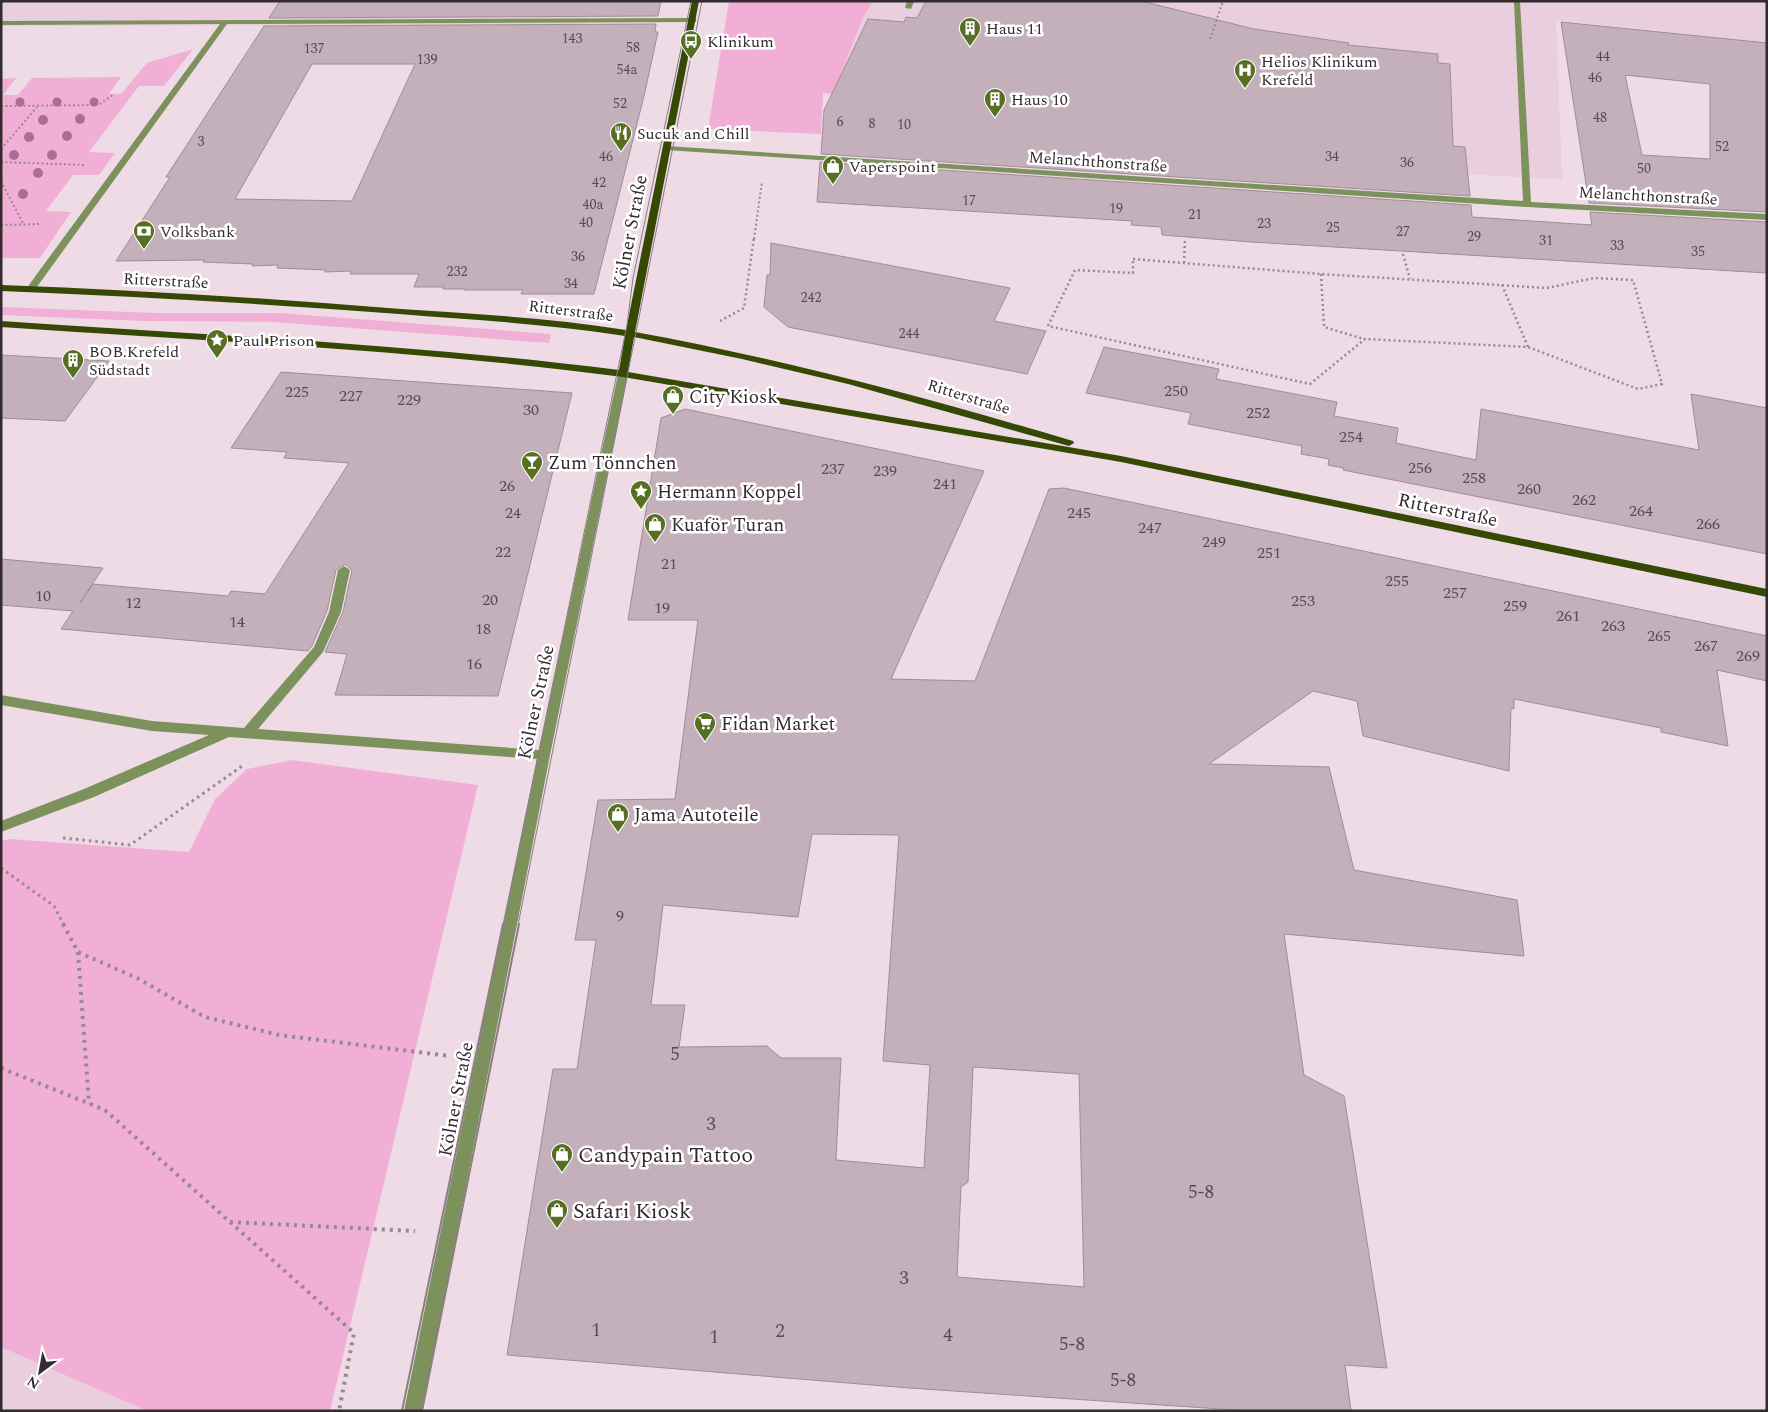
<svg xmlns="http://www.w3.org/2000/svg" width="1768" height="1412" viewBox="0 0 1768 1412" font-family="Spectral,serif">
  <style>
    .built { fill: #e9cedd }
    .green { fill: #f2afd5 }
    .building { fill: #c3b0ba; stroke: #9f8d96; fill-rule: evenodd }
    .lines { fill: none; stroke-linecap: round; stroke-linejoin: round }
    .path-far3 { stroke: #978991; stroke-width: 2; stroke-dasharray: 2 2.5; stroke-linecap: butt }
    .path-far2 { stroke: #978991; stroke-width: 2.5; stroke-dasharray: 2 3; stroke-linecap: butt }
    .path-far1 { stroke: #978991; stroke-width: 3; stroke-dasharray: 2.5 4; stroke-linecap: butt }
    .path { stroke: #978991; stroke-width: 4; stroke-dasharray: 3 5; stroke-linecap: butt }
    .minor { fill: #7c915b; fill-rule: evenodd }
    .major { fill: #354905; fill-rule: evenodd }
    .tram-far1 { stroke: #8a7d84; stroke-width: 1 }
    .tram { stroke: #8a7d84; stroke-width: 2 }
    .tree { fill: #ac6c97 }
    .labels { text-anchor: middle; stroke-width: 5; stroke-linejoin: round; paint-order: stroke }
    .far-number-label { font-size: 14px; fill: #564c52 }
    .far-poi-label { font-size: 16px; fill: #322b2f; stroke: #fff; text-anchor: start }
    .far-street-label { font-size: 16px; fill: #322b2f; stroke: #fff }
    .number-label { font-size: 16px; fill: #564c52 }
    .street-label { font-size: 19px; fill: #322b2f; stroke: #fff }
    .poi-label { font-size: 19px; fill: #322b2f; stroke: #fff; text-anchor: start }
    .near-number-label { font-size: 19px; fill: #564c52 }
    .near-poi-label { font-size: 22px; fill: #322b2f; stroke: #fff; text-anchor: start }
  </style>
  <rect width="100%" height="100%" fill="#efdbe6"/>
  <path class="built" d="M1 1H591L585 25 1 26Z
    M873 1H1767V101L1726 96 1706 36 1556 20 1562 179 1339 168 935 82 841 73 863 18Z
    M1 1347 147 1411H1Z"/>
  <path class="green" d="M729 1H873L863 18 841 73 870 76 861 97 823 93 821 134 708 129Z
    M193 49 164 86H139L89 152 115 153 99 175H73L46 211 71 212 40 258H1V79L16 78 3 95H18L32 78 121 77 109 94H121L147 63Z
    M1 307 155 313H280L551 334 549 343 273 322 144 321 1 315Z
    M292 760 478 785 330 1411H147L1 1347V841L10 839 189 852 215 799 247 769Z"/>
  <path class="building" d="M280 1H661L658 16 269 18Z
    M926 1H1141L1254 29 1349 43 1348 45 1438 54V63L1450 64 1453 146 1465 147 1470 196 821 154 824 110 868 19 904 22 906 17 917 18Z
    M1561 22 1767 43V212L1589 203ZM1625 75 1710 84V159L1642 155Z
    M656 24 655 32H658L644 96 594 294H521L523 290H464L465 289H443L444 287H414L419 274H350L351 271 325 272 326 270 277 268 278 265 252 266 253 264 203 262 205 260 116 261 170 177H166L264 26ZM312 64H415L352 201 235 199Z
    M820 162 1471 205 1472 217 1592 225 1590 212 1767 222V273L1251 242 1162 235 1161 227 1131 225 1132 221 817 202Z
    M771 243 1010 288 994 321 1046 331 1027 374 788 327 764 307 767 275H770Z
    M1104 347 1219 369 1216 379 1337 402 1334 416 1398 428 1396 443 1476 460 1481 409 1699 450 1691 394 1767 408V554L1343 470 1344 468 1328 465 1329 459 1301 454 1302 446 1188 424 1191 413 1086 393Z
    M1 355 109 361 65 421 1 418Z
    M281 372 572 393 498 696 335 695 347 654 325 652 343 612 352 570 345 564 336 570 327 611 312 646 308 651 61 629 73 611 1 605V559L103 568 80 603 93 584 228 596 231 591 265 594 349 463 284 458 287 452 231 448Z
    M685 409 984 471 891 679 975 681 1049 489 1064 488 1767 636V681L1717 670 1728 746 1661 732V728L1514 699V709L1511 708 1509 771 1363 736 1357 701 1313 691 1209 764 1329 767 1354 870 1517 900 1524 956 1284 934 1304 1075 1344 1096 1387 1368 1345 1365 1351 1411H1250L909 1388 507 1355 553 1069H577L596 940H575L598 800 675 799 698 620H628L661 418ZM812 834 899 835 883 1061 930 1065 924 1168 836 1160 841 1058H781L767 1046 679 1047 685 1005H651L663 905 798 917ZM973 1067 1079 1074 1084 1287 957 1277 961 1187 968 1182Z"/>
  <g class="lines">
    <path class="path-far3" d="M1210 39 1223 1
      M1 106 99 105 114 94
      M1 149 37 107
      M1 162 84 165
      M1 181 24 225
      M1 225 42 224
      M754 239 762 182"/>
    <path class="path-far2" d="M1403 254 1410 279
      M1133 259 1321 274 1547 288 1594 278 1633 280 1662 384 1638 389 1528 347 1365 339 1310 384 1048 326 1075 270 1133 273Z
      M1184 263 1185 241
      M1321 274 1324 327 1364 339
      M1502 285 1528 347
      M720 321 744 308 754 237"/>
    <path class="path-far1" d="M63 838 130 845 242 766
      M1 868 54 906 64 925"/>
    <path class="path" d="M63 924 78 952 139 979 205 1017 279 1035 450 1056
      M78 952 89 1104
      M1 1068 105 1110 354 1333 339 1411
      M230 1222 415 1231"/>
    <path class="minor" d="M907 1H914L911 9 905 8Z
      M1514 1H1520L1531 202 1767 214V220L1527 207 666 150 662 148 666 146 1523 201Z
      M693 18H696V22L227 24 34 291 31 292 26 289 220 24 1 25V21Z
      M623 371 628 374 550 755 422 1411H404L537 759 229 737 94 797 1 832V821L84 789 209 735 152 731 1 705V695L152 721 244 728 314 647 329 612 338 570 344 566 350 570 341 612 323 652 258 729 539 750 618 374Z"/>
    <path class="major" d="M692 1H699L635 332C783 359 928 398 1073 441L1074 443 1069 446 848 384 742 359 634 337 628 372 1121 456 1767 589V597L1121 462 623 377C417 350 209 341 1 327V321C207 335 414 344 619 370L625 336C550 324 474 320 399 314 266 304 134 296 1 291V285C134 290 268 298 401 309 476 314 551 318 626 330Z"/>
    <path class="tram-far1" d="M503 925 627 325 633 278 691 1
      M518 925 702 1"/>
    <path class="tram" d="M402 1411 503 924
      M422 1411 519 924"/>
  </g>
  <g class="tree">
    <circle cx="20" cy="102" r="4.5"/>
    <circle cx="57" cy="102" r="4.5"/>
    <circle cx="94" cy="102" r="4.5"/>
    <circle cx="80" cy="119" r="5"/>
    <circle cx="43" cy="120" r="5"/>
    <circle cx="67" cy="136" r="5"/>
    <circle cx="29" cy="137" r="5"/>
    <circle cx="14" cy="155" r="5"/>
    <circle cx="52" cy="155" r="5"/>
    <circle cx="38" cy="173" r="5"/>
    <circle cx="23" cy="194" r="5"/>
  </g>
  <defs>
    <g id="building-pin" transform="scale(1.125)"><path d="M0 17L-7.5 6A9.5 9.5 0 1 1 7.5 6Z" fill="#566f22" stroke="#fff"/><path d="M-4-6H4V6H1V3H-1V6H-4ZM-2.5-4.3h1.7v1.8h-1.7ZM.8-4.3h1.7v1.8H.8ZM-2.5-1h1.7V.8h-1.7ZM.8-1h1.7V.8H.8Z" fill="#fff"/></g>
    <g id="bus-pin" transform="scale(1.125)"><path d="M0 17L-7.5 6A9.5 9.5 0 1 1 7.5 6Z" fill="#566f22" stroke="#fff"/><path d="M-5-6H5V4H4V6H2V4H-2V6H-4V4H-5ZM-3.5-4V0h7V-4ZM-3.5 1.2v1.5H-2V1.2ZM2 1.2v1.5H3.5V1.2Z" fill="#fff"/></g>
    <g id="hospital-pin" transform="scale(1.125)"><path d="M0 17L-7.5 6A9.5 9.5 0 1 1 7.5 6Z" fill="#566f22" stroke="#fff"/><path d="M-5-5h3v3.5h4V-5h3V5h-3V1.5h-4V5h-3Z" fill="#fff"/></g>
    <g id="restaurant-pin" transform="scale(1.125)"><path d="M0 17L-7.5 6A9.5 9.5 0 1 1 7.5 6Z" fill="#566f22" stroke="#fff"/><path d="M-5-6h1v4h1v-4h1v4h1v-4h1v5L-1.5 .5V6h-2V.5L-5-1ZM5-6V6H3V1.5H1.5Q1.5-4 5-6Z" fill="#fff"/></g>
    <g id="shop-pin" transform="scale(1.125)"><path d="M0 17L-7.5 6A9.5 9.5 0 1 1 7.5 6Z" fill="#566f22" stroke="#fff"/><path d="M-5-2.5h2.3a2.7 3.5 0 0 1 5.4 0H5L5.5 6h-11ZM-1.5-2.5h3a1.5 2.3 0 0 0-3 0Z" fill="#fff"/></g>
    <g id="bank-pin" transform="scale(1.125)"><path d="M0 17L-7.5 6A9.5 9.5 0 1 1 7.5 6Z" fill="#566f22" stroke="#fff"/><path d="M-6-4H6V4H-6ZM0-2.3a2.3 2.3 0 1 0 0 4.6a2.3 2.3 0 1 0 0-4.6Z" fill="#fff"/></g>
    <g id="sight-pin" transform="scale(1.125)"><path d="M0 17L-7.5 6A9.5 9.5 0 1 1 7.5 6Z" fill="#566f22" stroke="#fff"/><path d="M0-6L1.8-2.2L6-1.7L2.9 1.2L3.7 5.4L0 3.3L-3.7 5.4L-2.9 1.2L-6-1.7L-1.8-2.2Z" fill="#fff"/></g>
    <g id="bar-pin" transform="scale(1.125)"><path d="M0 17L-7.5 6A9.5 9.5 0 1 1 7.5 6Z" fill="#566f22" stroke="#fff"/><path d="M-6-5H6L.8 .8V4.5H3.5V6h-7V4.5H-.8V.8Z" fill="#fff"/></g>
    <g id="supermarket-pin" transform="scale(1.125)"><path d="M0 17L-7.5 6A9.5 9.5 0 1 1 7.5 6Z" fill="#566f22" stroke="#fff"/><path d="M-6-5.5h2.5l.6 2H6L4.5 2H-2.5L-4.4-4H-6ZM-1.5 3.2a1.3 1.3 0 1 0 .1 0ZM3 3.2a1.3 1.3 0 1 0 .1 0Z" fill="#fff"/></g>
  </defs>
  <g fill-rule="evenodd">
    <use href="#building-pin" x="970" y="28"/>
    <use href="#bus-pin" x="691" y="41"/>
    <use href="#hospital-pin" x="1245" y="70"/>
    <use href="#building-pin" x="995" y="99"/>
    <use href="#restaurant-pin" x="621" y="133"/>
    <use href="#shop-pin" x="833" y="166"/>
    <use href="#bank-pin" x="144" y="231"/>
    <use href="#sight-pin" x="217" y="340"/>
    <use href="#building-pin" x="73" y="360"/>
    <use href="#shop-pin" x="673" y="396"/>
    <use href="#bar-pin" x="532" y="462"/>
    <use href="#sight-pin" x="641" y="491"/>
    <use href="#shop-pin" x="655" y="524"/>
    <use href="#supermarket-pin" x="705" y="723"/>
    <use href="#shop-pin" x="618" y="814"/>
    <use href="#shop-pin" x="562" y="1154"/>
    <use href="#shop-pin" x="557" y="1210"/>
  </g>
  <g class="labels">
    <g class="far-number-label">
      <text x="572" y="43">143</text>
      <text x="633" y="52">58</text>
      <text x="314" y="53">137</text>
      <text x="1603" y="61">44</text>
      <text x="427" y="64">139</text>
      <text x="627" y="74">54a</text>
      <text x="1595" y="82">46</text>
      <text x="620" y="108">52</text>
      <text x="1600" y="122">48</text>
      <text x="840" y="126">6</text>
      <text x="872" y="128">8</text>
      <text x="904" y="129">10</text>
      <text x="201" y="146">3</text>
      <text x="1722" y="151">52</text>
      <text x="606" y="161">46</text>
      <text x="1332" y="161">34</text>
      <text x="1407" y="167">36</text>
      <text x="1644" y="173">50</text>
      <text x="599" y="187">42</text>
      <text x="969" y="205">17</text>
      <text x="593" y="209">40a</text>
      <text x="1116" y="213">19</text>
      <text x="1195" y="219">21</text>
      <text x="586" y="227">40</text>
      <text x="1264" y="228">23</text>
      <text x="1333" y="232">25</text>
      <text x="1403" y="236">27</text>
      <text x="1474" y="241">29</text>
      <text x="1546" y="245">31</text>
      <text x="1617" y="250">33</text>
      <text x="1698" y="256">35</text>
      <text x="578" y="261">36</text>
      <text x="457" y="276">232</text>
      <text x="571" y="288">34</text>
      <text x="811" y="302">242</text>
      <text x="909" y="338">244</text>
    </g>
    <g class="far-poi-label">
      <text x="986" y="34">Haus 11</text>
      <text x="707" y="47">Klinikum</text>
      <text x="1261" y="67">Helios Klinikum<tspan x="1261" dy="18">Krefeld</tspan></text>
      <text x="1011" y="105">Haus 10</text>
      <text x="637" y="139">Sucuk and Chill</text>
      <text x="849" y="172">Vaperspoint</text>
      <text x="160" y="237">Volksbank</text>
      <text x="233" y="346">Paul Prison</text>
      <text x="89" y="357">BOB.Krefeld<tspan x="89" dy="18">Südstadt</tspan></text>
    </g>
    <g class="far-street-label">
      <text transform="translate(1098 161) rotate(4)" y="6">Melanchthonstraße</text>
      <text transform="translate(1648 195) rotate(3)" y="6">Melanchthonstraße</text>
      <text transform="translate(166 280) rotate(3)" y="6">Ritterstraße</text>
      <text transform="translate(571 310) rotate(7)" y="6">Ritterstraße</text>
      <text transform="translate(969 396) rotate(17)" y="6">Ritterstraße</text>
    </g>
    <g class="number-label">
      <text x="1176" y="396">250</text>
      <text x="297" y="397">225</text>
      <text x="351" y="401">227</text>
      <text x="409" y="405">229</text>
      <text x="531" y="415">30</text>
      <text x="1258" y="418">252</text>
      <text x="1351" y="442">254</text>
      <text x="1420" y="473">256</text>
      <text x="833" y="474">237</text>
      <text x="885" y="476">239</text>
      <text x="1474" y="483">258</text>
      <text x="945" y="489">241</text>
      <text x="507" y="491">26</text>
      <text x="1529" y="494">260</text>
      <text x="1584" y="505">262</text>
      <text x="1641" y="516">264</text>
      <text x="513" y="518">24</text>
      <text x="1079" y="518">245</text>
      <text x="1708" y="529">266</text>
      <text x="1150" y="533">247</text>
      <text x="1214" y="547">249</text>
      <text x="503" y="557">22</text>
      <text x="1269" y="558">251</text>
      <text x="669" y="569">21</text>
      <text x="1397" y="586">255</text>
      <text x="1455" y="598">257</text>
      <text x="43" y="601">10</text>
      <text x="490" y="605">20</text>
      <text x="1303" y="606">253</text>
      <text x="133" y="608">12</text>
      <text x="1515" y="611">259</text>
      <text x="662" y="613">19</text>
      <text x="1568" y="621">261</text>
      <text x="237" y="627">14</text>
      <text x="1613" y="631">263</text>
      <text x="483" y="634">18</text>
      <text x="1659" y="641">265</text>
      <text x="1706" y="651">267</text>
      <text x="1748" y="661">269</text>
      <text x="474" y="669">16</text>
      <text x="620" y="921">9</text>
    </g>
    <g class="street-label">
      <text transform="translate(629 232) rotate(-79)" y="7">Kölner Straße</text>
      <text transform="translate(1448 509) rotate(12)" y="7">Ritterstraße</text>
      <text transform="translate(535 702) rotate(-78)" y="7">Kölner Straße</text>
      <text transform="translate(455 1099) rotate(-79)" y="7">Kölner Straße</text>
    </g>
    <g class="poi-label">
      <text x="689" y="403">City Kiosk</text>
      <text x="548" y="469">Zum Tönnchen</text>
      <text x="657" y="498">Hermann Koppel</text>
      <text x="671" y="531">Kuaför Turan</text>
      <text x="721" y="730">Fidan Market</text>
      <text x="634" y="821">Jama Autoteile</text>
    </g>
    <g class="near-number-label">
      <text x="675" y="1060">5</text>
      <text x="711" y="1130">3</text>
      <text x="1201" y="1198">5-8</text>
      <text x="904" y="1284">3</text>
      <text x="596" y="1336">1</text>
      <text x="780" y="1337">2</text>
      <text x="948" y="1341">4</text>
      <text x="714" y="1343">1</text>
      <text x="1072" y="1350">5-8</text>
      <text x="1123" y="1386">5-8</text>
    </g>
    <g class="near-poi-label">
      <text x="578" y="1162">Candypain Tattoo</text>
      <text x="573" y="1218">Safari Kiosk</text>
    </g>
  </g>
  <rect width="1768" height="1412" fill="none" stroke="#322b2f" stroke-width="5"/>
  <g transform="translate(40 1372) rotate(212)" stroke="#ffffff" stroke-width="4" paint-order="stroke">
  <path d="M0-4L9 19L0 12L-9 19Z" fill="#322b2f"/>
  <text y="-8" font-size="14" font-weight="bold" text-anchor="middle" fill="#322b2f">N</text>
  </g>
</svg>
